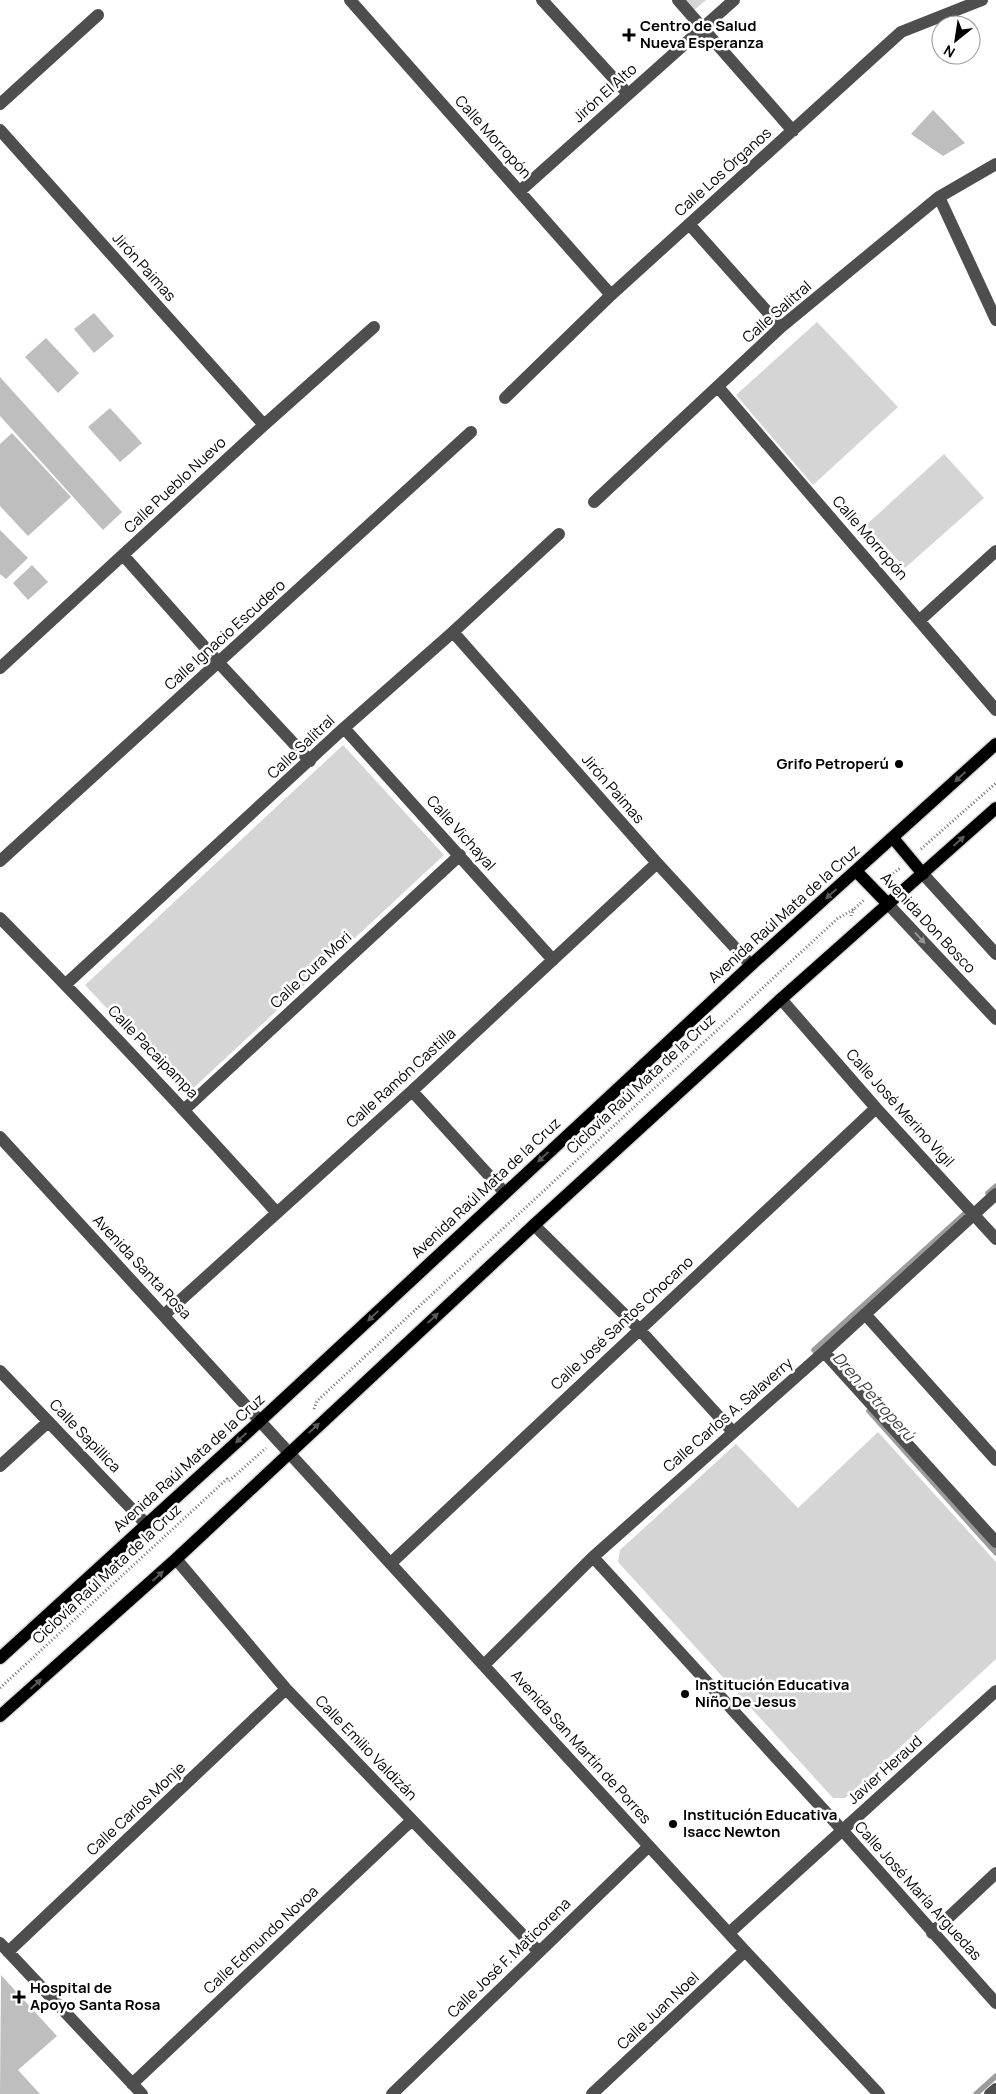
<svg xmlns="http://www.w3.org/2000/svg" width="996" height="2094" viewBox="0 0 996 2094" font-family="Manrope,sans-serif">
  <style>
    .green { fill: #d5d5d5 }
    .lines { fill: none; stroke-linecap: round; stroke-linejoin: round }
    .stream { stroke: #9c9c9c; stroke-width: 5.5 }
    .building { fill: #bebebe }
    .major-casing { stroke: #dbdbdb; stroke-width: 15 }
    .path { stroke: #707070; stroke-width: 3; stroke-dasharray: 1 2.5; stroke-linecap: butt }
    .minor { stroke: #4e4e4e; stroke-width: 12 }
    .major { stroke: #000; stroke-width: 12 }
    .oneway { fill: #595959 }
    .oneway2 { fill: #959595 }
    .poi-dot { fill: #000; stroke: #fff; stroke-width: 2 }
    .labels { text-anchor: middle; stroke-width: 5; stroke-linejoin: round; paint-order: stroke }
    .poi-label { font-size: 15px; font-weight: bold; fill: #000; stroke: #fff; text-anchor: start }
    .street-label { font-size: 15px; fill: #000; stroke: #fff }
    .water-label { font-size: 16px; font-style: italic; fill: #3d3d3d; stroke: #fff }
  </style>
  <rect width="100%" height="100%" fill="#fff"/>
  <path class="green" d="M685 0H706L693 11Z
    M817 322 898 407 813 485 736 395Z
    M944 454 984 498 905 568 866 525Z
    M343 745 444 855 187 1094 85 985Z
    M878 1432 996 1562V1659L845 1798H833L618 1562 620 1550 736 1444 798 1508Z"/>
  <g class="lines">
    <path class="stream" d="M988 1193 996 1186
      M820 1356 814 1350 970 1209
      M869 1411 996 1553
      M976 2094 996 2076"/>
  </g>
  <path class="building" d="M933 110 965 143 943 156 911 134Z
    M94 313 114 336 94 353 74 329Z
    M46 338 79 373 58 393 25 357Z
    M0 377 122 512 103 530 0 416Z
    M110 408 142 443 120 462 88 427Z
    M12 433 71 497 28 536 0 506V444Z
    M0 530 28 558 6 579 0 574Z
    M32 565 48 582 28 600 13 583Z
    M1 1975 57 2036 18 2070 40 2094H0Z"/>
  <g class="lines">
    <g class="major-casing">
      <path id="major" d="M893 838 923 874
        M856 871 887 903
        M0 1658 261 1420 751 965 996 744
        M0 1716 176 1559 534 1225 781 999 996 808"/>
    </g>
    <path class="path" d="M921 849 996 783
      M885 880 900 868
      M851 916 854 909
      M314 1409 317 1401 837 919 854 909 864 900
      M0 1688 227 1479 229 1481 266 1448"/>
    <path class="minor" d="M350 0 611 295
      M542 0 628 94
      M678 0 793 131
      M0 104 98 15
      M0 130 264 425
      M520 191 734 0
      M939 197 996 320
      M689 224 781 327
      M718 387 996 710
      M505 398 611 295 901 32 982 0
      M594 502 781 327 939 197 996 164
      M123 555 218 662 310 761
      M920 620 996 551
      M453 632 657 863 751 965
      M0 668 264 425 374 327
      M344 728 553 960
      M0 861 471 432
      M923 874 996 954
      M887 903 996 1019
      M0 918C95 1014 187 1112 277 1213
      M66 984 344 728 453 632 559 534
      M781 999 876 1108 996 1239
      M412 1091 505 1193
      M185 1109 460 855
      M0 1137 745 1951 879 2094
      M534 1225 639 1329 733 1432
      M865 1314 996 1460
      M164 1315 412 1091 657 863
      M824 1352 996 1542
      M0 1371 146 1524
      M0 1466 48 1422
      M593 1557 843 1831 996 2003
      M176 1559 286 1689 539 1952
      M391 1563 876 1108
      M484 1665 593 1557 824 1352 996 1194
      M729 1933 996 1691
      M932 1933 996 1873
      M0 1943 142 2094
      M8 1952 286 1689
      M132 2084 412 1820
      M392 2094 649 1846
      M592 2094 745 1951
      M990 2094 996 2089"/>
    <use href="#major" class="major"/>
  </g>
  <defs><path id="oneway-solid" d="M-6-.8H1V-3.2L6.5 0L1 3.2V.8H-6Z" transform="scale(1.25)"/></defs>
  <g class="oneway">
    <use href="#oneway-solid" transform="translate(960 777) rotate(137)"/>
    <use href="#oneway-solid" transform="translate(959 841) rotate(-42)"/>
    <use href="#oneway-solid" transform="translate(831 894) rotate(138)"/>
    <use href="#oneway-solid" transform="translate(543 1157) rotate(137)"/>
    <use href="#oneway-solid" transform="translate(373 1316) rotate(137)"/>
    <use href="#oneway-solid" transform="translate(433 1318) rotate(-43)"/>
    <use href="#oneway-solid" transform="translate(314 1428) rotate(-43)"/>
    <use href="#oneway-solid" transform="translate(241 1438) rotate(138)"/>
    <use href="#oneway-solid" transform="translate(158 1576) rotate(-42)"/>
    <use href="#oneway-solid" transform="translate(36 1684) rotate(-42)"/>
  </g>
  <use class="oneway2" href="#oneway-solid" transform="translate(920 938) rotate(47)"/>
  <g class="poi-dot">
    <path d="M626.5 27.5h5v5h5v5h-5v5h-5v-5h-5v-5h5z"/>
    <circle cx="899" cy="764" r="5"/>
    <circle cx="685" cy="1694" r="5"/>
    <circle cx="673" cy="1824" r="5"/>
    <path d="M16.5 1989.5h5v5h5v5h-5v5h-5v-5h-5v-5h5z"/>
  </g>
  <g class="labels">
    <g class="poi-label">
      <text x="640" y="31">Centro de Salud<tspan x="640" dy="17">Nueva Esperanza</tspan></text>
      <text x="889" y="769" text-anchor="end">Grifo Petroperú</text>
      <text x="695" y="1690">Institución Educativa<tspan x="695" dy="17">Niño De Jesus</tspan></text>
      <text x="683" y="1820">Institución Educativa<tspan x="683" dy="17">Isacc Newton</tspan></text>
      <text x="30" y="1993">Hospital de<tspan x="30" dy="17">Apoyo Santa Rosa</tspan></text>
    </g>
    <g class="street-label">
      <text transform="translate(605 93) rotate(-42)" y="5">Jirón El Alto</text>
      <text transform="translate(493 137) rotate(48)" y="5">Calle Morropón</text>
      <text transform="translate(723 172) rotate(-42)" y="5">Calle Los Órganos</text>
      <text transform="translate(144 267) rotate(48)" y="5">Jirón Paimas</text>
      <text transform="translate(777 312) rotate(-41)" y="5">Calle Salitral</text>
      <text transform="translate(175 485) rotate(-43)" y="5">Calle Pueblo Nuevo</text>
      <text transform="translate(870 538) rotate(49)" y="5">Calle Morropón</text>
      <text transform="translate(225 635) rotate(-42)" y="5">Calle Ignacio Escudero</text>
      <text transform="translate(301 747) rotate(-43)" y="5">Calle Salitral</text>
      <text transform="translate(613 789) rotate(49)" y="5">Jirón Paimas</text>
      <text transform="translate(461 833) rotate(48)" y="5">Calle Vichayal</text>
      <text transform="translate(784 914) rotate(-42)" y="5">Avenida Raúl Mata de la Cruz</text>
      <text transform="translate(928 923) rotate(47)" y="5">Avenida Don Bosco</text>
      <text transform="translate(311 970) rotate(-43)" y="5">Calle Cura Mori</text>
      <text transform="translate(153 1052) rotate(46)" y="5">Calle Pacaipampa</text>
      <text transform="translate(401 1078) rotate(-42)" y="5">Calle Ramón Castilla</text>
      <text transform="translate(641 1084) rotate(-43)" y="5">Ciclovía Raúl Mata de la Cruz</text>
      <text transform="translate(900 1108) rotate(48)" y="5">Calle José Merino Vigil</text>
      <text transform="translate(486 1188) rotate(-43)" y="5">Avenida Raúl Mata de la Cruz</text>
      <text transform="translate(142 1267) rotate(47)" y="5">Avenida Santa Rosa</text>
      <text transform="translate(622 1323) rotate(-43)" y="5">Calle José Santos Chocano</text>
      <text transform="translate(728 1415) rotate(-41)" y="5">Calle Carlos A. Salaverry</text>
      <text transform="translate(85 1436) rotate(46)" y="5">Calle Sapillica</text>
      <text transform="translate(189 1463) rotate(-42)" y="5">Avenida Raúl Mata de la Cruz</text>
      <text transform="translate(107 1574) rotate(-43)" y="5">Ciclovía Raúl Mata de la Cruz</text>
      <text transform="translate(581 1747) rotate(48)" y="5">Avenida San Martín de Porres</text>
      <text transform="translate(366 1748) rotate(46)" y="5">Calle Emilio Valdizán</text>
      <text transform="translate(885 1770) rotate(-42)" y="5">Javier Heraud</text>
      <text transform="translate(136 1809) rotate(-43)" y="5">Calle Carlos Monje</text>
      <text transform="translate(918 1891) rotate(48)" y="5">Calle José María Arguedas</text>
      <text transform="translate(261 1940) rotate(-43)" y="5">Calle Edmundo Novoa</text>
      <text transform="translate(509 1958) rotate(-44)" y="5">Calle José F. Maticorena</text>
      <text transform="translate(658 2011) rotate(-43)" y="5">Calle Juan Noel</text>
    </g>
    <g class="water-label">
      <text transform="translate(874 1396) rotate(48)" y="6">Dren Petroperú</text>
    </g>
  </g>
  <g transform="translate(956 40) rotate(210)"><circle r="24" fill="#ffffff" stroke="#999999"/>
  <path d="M0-4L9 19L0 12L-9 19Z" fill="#000000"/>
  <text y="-8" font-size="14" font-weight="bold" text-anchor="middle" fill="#000000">N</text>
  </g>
</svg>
